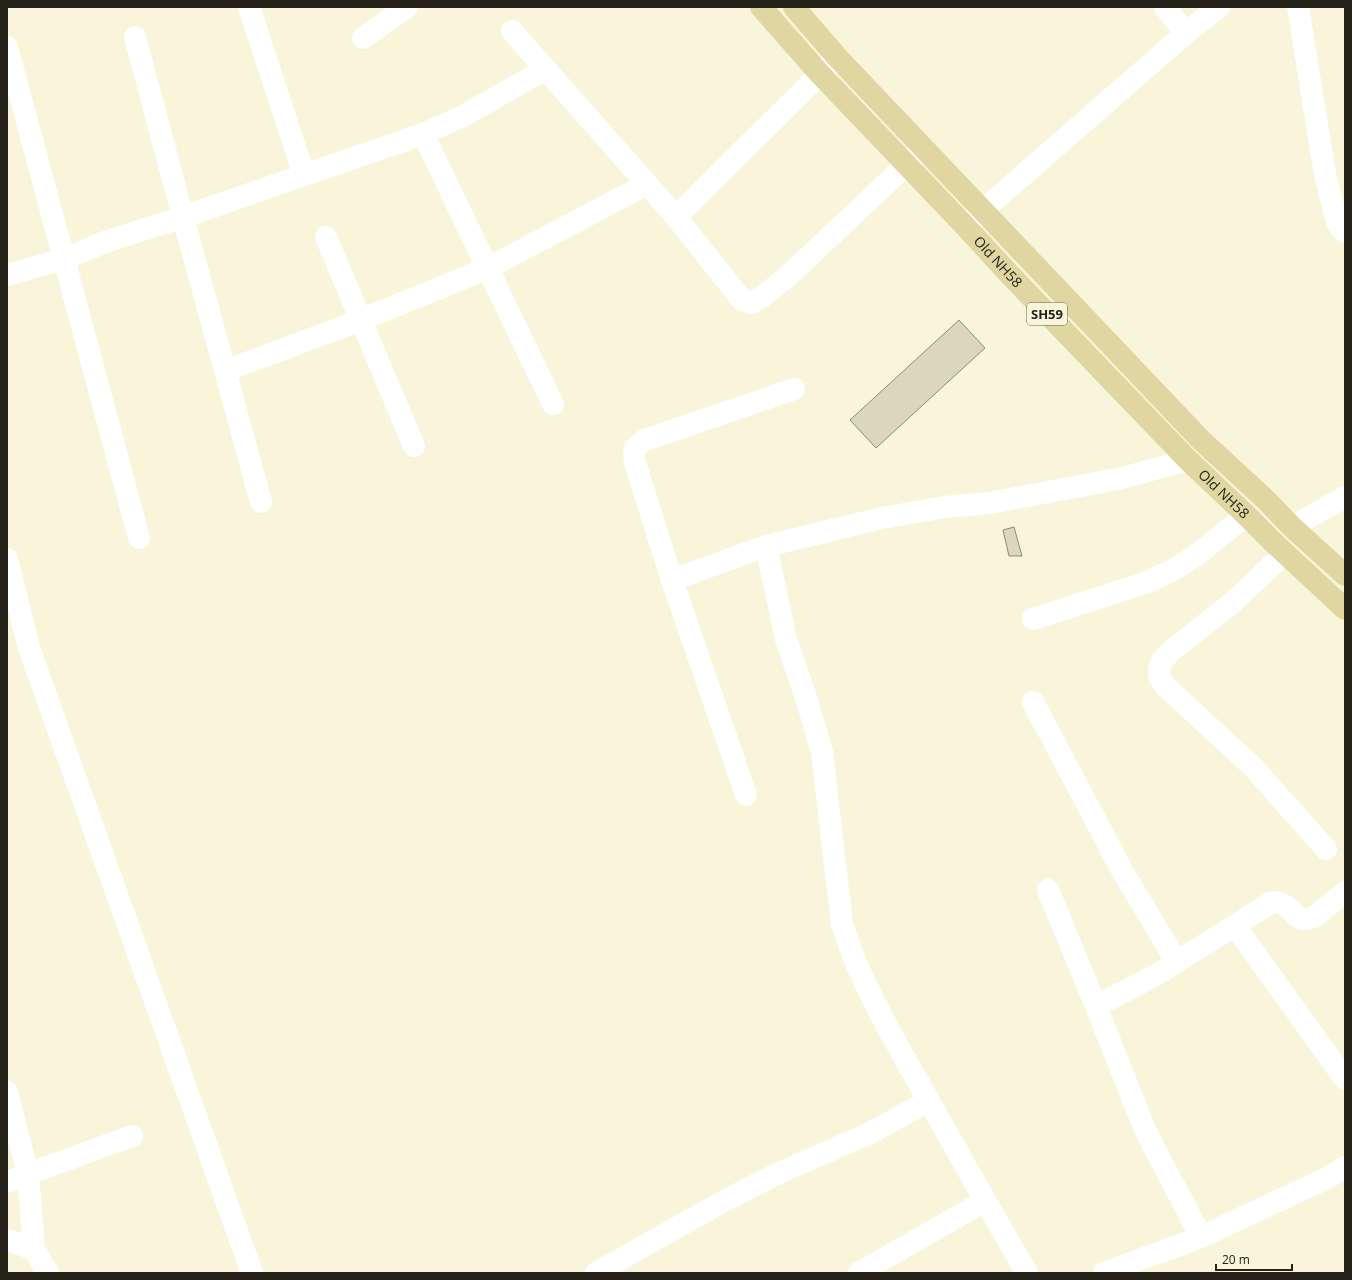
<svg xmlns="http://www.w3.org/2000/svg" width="1352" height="1280" viewBox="0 0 1352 1280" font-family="'Open Sans',sans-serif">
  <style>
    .building { fill: #dbd7bd; stroke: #8f8b73 }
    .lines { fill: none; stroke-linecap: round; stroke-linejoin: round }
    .minor { stroke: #fff; stroke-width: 22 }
    .major { stroke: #dfd6a1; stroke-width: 22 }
    .labels { text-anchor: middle; stroke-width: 3.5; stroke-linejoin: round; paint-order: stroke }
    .shield { fill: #f9f5db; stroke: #656253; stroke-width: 1 }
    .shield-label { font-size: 13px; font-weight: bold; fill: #252319 }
    .street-label { font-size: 14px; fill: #252319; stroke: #f9f5db }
  </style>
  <rect width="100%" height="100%" fill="#f9f5db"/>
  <path class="building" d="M959 320 985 348 876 448 850 420Z
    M1014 527 1022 556H1009L1003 530Z"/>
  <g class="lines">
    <path class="minor" d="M249 7 304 175
      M1165 7 1186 33 1219 7
      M1298 7 1325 174 1337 222 1340 227 1345 232
      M512 31 676 217
      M135 37 183 217 261 502
      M363 38 407 7
      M7 47 139 538
      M837 57 676 217 741 299 751 303 762 297 787 277 906 165 923 147
      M423 134 553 404
      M965 226 1186 33
      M326 237 414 446
      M7 275 64 259 105 242 183 217 423 134 463 116 546 69
      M225 371 361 320 488 268 647 184
      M1292 527 1345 497
      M1285 553 1231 604 1171 651 1162 661 1159 668V676L1165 686 1252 766 1326 849
      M7 559 29 648 252 1273
      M672 580 766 546
      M1033 619 1148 582 1175 569 1198 554 1246 515
      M1033 702 1124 874 1177 962
      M746 795 672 580 635 463C633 450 633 448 645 440L794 389
      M1048 890 1096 1006 1146 1132 1201 1237
      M1235 926 1345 1079
      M1096 1006 1156 975 1272 902C1276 902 1280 902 1284 905 1297 912 1296 924 1314 917L1345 892
      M7 1092 28 1174 7 1182
      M7 1240 34 1249 48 1273
      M34 1249 28 1174 132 1136
      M596 1273 722 1202 779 1173 868 1134 929 1101
      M859 1273 985 1201
      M1027 1273C992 1214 959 1154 925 1094 895 1041 860 983 842 924L822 752 808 704 786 639 766 546 882 518 945 507 990 503 1122 478 1188 460
      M1104 1273 1201 1237 1327 1178 1345 1167"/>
    <g class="major">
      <path id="s1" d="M761 7 820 74 965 226 1013 278 1188 460 1246 515 1275 544 1345 609"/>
      <path d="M794 7 837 57 1201 440 1266 500 1292 527 1345 575"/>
    </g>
  </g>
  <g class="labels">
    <rect class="shield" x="1027" y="303" width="40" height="22" rx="3"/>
    <g class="shield-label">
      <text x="1047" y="319">SH59</text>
    </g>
    <g class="street-label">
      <text dy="5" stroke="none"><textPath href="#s1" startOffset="348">Old NH58</textPath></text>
      <text dy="5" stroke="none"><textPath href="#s1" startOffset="672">Old NH58</textPath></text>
    </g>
  </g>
  <rect width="1352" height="1280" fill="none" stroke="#252319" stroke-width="16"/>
  <path d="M1216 1264v6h76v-6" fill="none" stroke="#252319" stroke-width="2"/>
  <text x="1222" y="1264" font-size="12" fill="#252319" stroke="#f9f5db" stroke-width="3" paint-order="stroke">20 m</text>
</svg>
